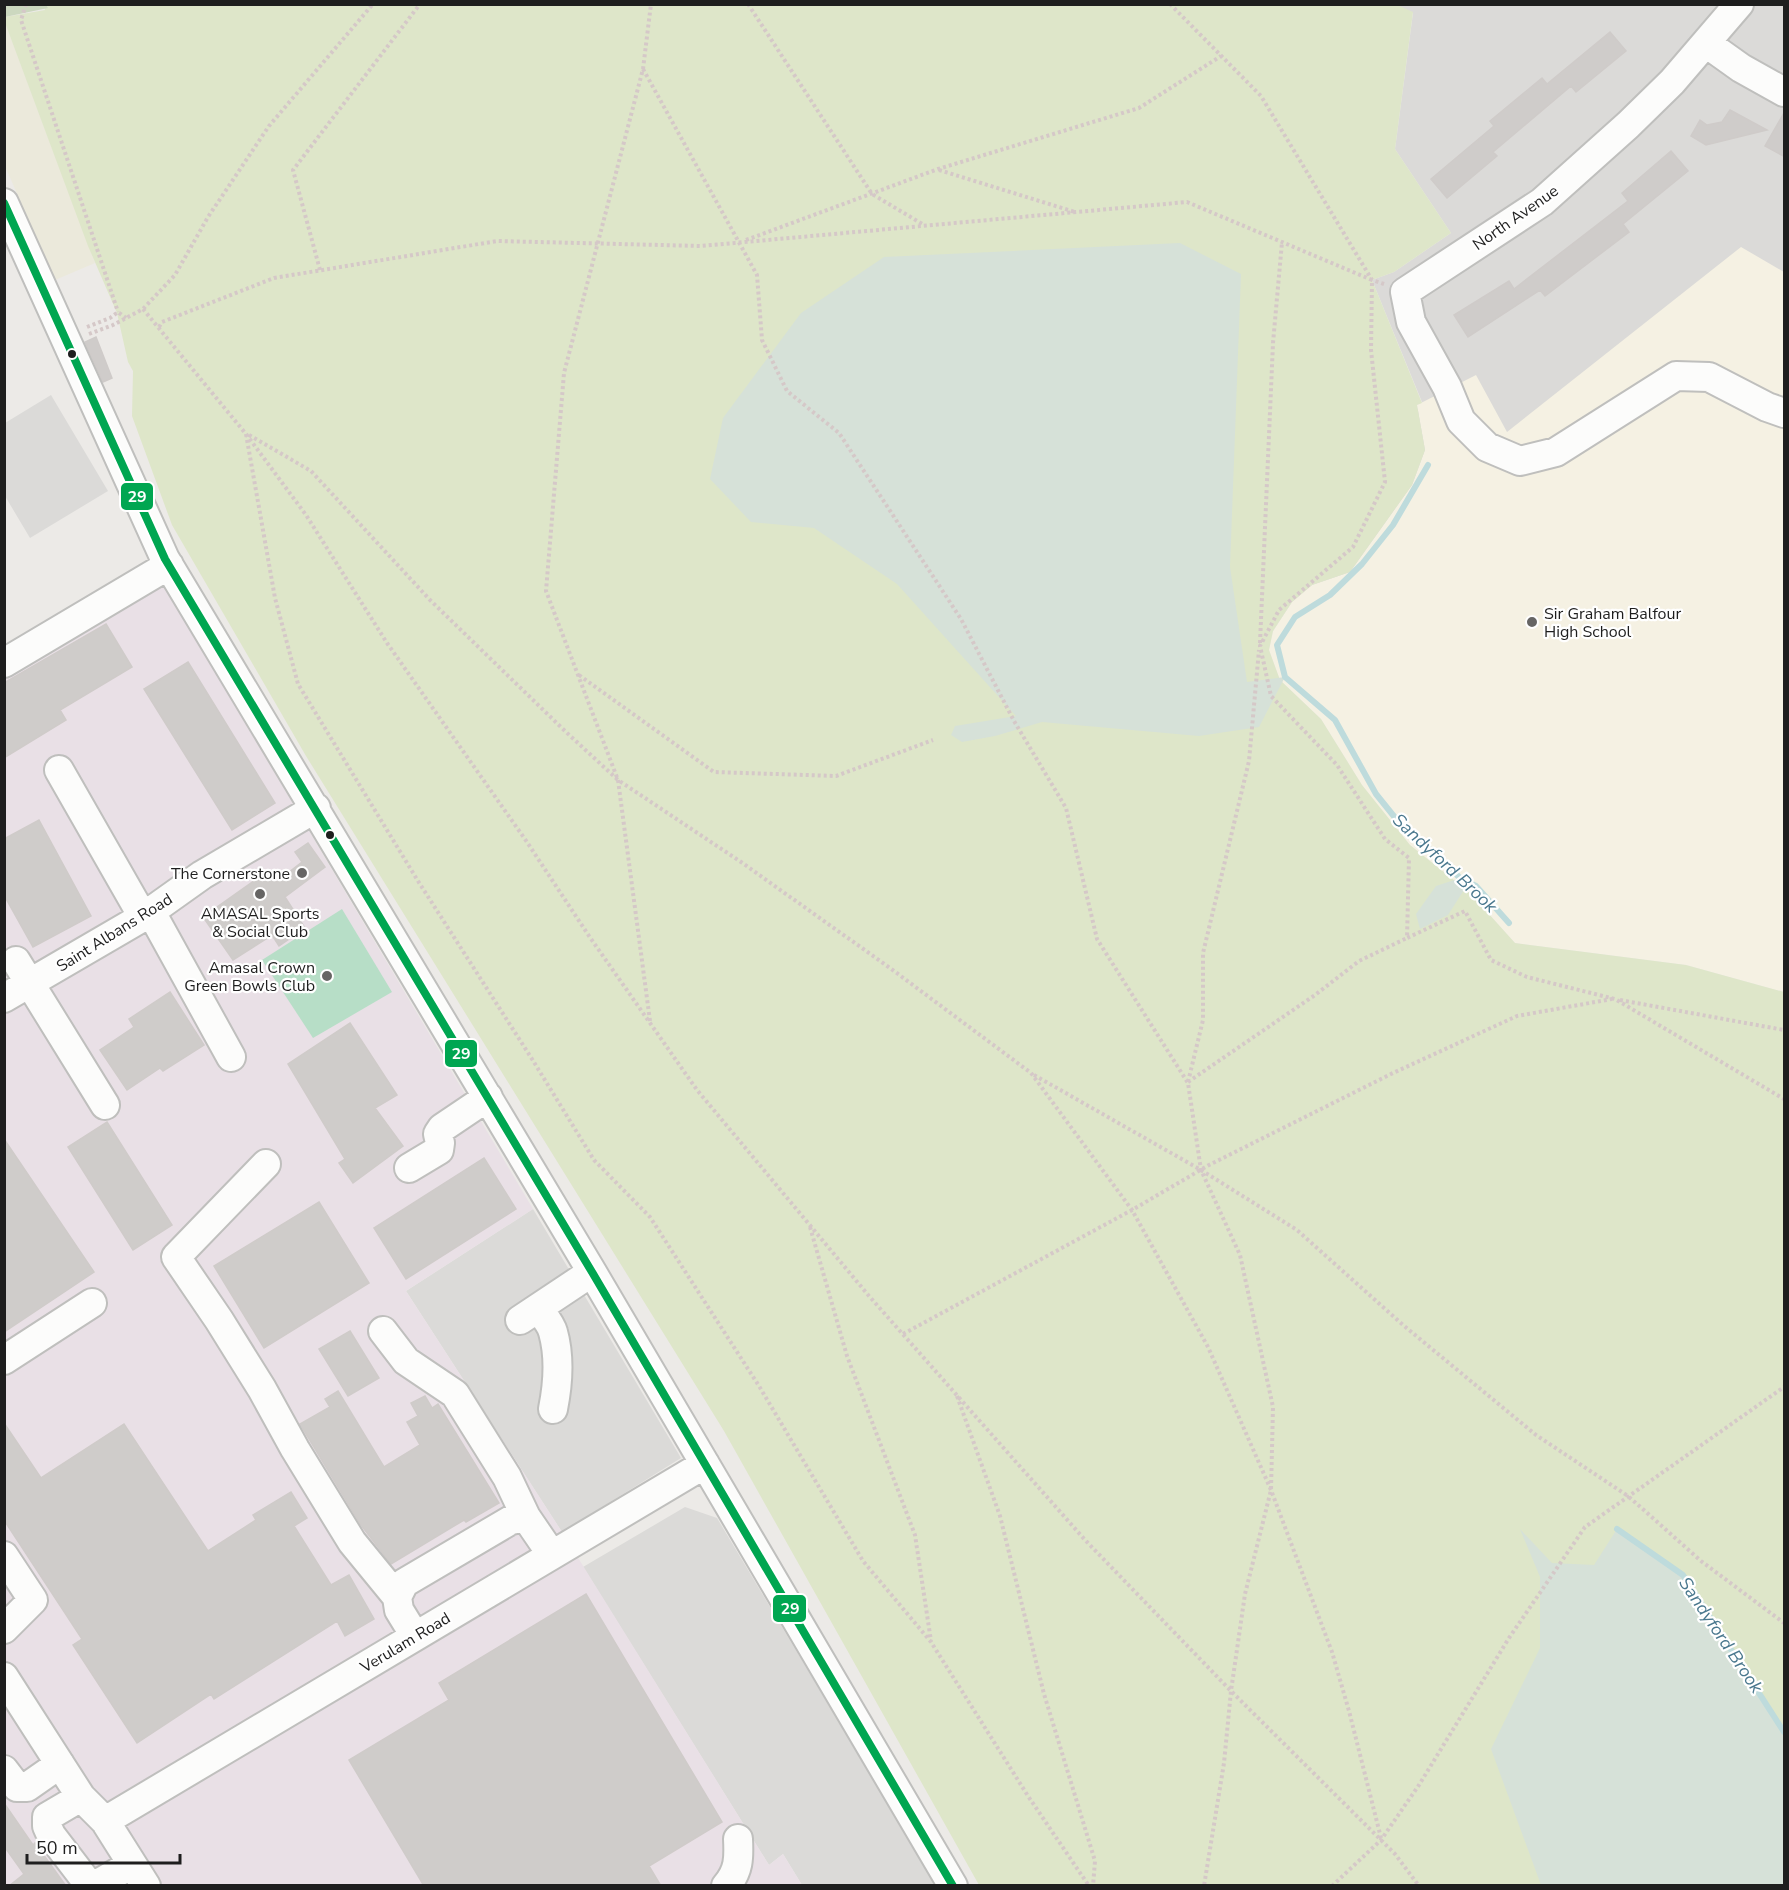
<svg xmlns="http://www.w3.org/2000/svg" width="1789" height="1890" viewBox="0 0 1789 1890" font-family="'Nunito Sans',sans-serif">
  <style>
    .residential { fill: #dbdad8 }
    .industrial { fill: #e9e0e6 }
    .education { fill: #f5f1e3 }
    .farmland { fill: #ebe9db }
    .grass { fill: #dee6c9 }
    .forest { fill: #ccd8bf }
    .wetland { fill: #d6e1d8 }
    .pitch { fill: #b7dec7 }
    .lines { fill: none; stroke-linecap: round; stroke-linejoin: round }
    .stream { stroke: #bedbdc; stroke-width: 6 }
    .building { fill: #cfccca; stroke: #cfcbc9; stroke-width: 1.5 }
    .minor-casing { stroke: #bfbfbd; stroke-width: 32 }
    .path { stroke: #d5c8c8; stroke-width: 4; stroke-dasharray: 3 3; stroke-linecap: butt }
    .minor { stroke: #fcfcfb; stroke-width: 28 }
    .bus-1-casing { stroke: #fff; stroke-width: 12 }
    .bus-1 { stroke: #00a651; stroke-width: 8 }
    .bus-dot { fill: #1e1e1e; stroke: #fff; stroke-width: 2 }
    .poi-dot { fill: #666564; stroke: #fff; stroke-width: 2 }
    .labels { text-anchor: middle; stroke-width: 4.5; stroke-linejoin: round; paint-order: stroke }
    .street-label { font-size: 16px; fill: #1e1e1e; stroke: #fff }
    .poi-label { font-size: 16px; fill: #1e1e1e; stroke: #fff; text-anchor: end }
    .water-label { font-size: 18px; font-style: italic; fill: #4a788e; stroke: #fff }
    .line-badge { stroke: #fff; stroke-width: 2 }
    .badge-label { font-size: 16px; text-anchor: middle; font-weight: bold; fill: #fff }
  </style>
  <rect width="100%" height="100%" fill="#eceae7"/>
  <path class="residential" d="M1395 5H1784V992L1273 631 1422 402 1372 280 1394 272 1451 233 1395 149 1413 13Z
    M51 395 108 491 30 538 5 496V423Z
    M533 1209 681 1458 562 1532 406 1291Z
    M685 1507 717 1518 936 1885H802L783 1854 769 1865 583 1567Z"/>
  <path class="industrial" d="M154 569 533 1209 406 1291 562 1532 769 1865 783 1854 802 1885 5 1886V659Z"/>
  <path class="education" d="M1741 247 1784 272V992L1686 965 1515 943 1470 893 1410 845 1362 785 1321 719 1280 680 1269 650 1273 631 1292 602 1312 585 1350 572 1412 485 1425 450 1417 405 1476 375 1507 432Z"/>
  <path class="farmland" d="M4 20 95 263 55 280 5 166Z"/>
  <path class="grass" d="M44 4H1395L1413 12 1395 149 1451 233 1394 272 1372 280 1422 403 1417 405 1425 450 1412 485 1350 572 1312 585 1292 602 1273 631 1269 650 1280 680 1321 719 1362 785 1410 845 1470 893 1515 943 1686 965 1784 992V1885H979L724 1431 306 756 172 525 132 416 133 371 128 362 117 313 88 246 4 20 5 17 45 10Z"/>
  <path class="forest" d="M5 4 46 5 48 8 5 17Z"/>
  <path class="wetland" d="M1180 243 1241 274 1230 567 1247 682 1285 677 1259 727 1199 736 1042 722 995 736 962 742 951 735 955 726 1016 716 897 584 814 528 751 522 710 479 723 418 801 313 884 257Z
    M1460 878 1464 890 1448 915 1420 929 1416 914 1436 886Z
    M1520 1529 1552 1563 1594 1565 1617 1529 1683 1575 1784 1732V1885H1541L1491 1749 1540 1648V1577Z"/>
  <path class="pitch" d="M342 909 392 992 313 1038 262 960Z"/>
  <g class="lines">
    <path class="stream" d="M1428 465 1393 525 1362 564 1330 595 1295 617 1277 645 1285 677 1335 720 1376 794 1405 830 1432 851 1460 878 1476 886 1509 923
      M1617 1529 1683 1575 1784 1732"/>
  </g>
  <path class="building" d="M1610 32 1626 51 1576 92 1571 86 1493 152 1497 156 1447 198 1431 179 1494 126 1490 121 1542 78 1547 84Z
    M1730 110 1767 130 1706 145 1691 136 1700 120 1707 125 1722 122Z
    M1785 111V157L1765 146Z
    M1671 151 1688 171 1623 224 1629 232 1545 296 1540 290 1468 337 1454 315 1509 281 1514 289 1628 201 1622 193Z
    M96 337 112 378 103 382 85 342Z
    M106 624 132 667 60 710 66 720 4 758V683Z
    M188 662 275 803 232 830 144 689Z
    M39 820 91 916 33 947 4 895V839Z
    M308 843 325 867 285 897 305 928 279 946 272 935 233 960 203 917 268 871 276 882 302 862 295 852Z
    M170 992 204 1045 163 1071 160 1068 127 1090 100 1050 134 1027 129 1019Z
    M350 1023 397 1095 375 1108 403 1146 353 1183 339 1163 345 1159 288 1064Z
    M107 1122 172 1225 133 1250 68 1147Z
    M4 1139 94 1272 4 1332Z
    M484 1158 516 1209 406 1279 374 1228Z
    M319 1202 369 1283 264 1348 214 1266Z
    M350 1331 379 1378 348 1396 319 1349Z
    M338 1391 384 1467 420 1445 407 1422 418 1416 411 1403 425 1396 432 1408 438 1404 499 1503 466 1522 464 1520 391 1564 361 1525 300 1424 330 1407 325 1399Z
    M4 1423 41 1478 124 1424 208 1551 256 1520 253 1515 291 1492 307 1518 294 1526 331 1585 349 1575 374 1619 345 1636 337 1621 214 1699 211 1694 137 1743 73 1645 82 1639 4 1520Z
    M586 1594 722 1822 649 1866 661 1886H424L349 1760 449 1700 439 1683Z
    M4 1803 33 1845 35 1843 66 1886H9L24 1874 4 1846Z"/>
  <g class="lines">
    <g class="minor-casing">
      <path id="minor" d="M1739 4 1672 82 1628 125 1542 202 1405 292 1411 322 1447 387 1461 421 1487 447 1520 461 1556 452 1676 376 1709 377 1767 407 1784 413
        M1706 43 1741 68 1784 92
        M4 203 165 559 592 1272 953 1886
        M4 663 169 565
        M59 770 143 917
        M151 912 231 1057
        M16 961 105 1105
        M4 998 143 917 202 875 316 808
        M266 1164 176 1257 219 1320 262 1389 295 1449 352 1542 397 1597
        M409 1168 439 1150 440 1143 438 1134 442 1128 488 1097
        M538 1308C543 1315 551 1324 553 1332 560 1357 558 1384 553 1409
        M520 1320 592 1272
        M383 1331 406 1361 455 1394 507 1477 526 1517
        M4 1360 92 1303
        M4 1556 33 1600 4 1629
        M415 1636 399 1610 397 1597 404 1583 511 1520 526 1517 552 1555
        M4 1677 81 1797 105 1821 146 1886
        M4 1770 17 1787H27L60 1764
        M81 1797 47 1817V1826L51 1835 90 1886
        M105 1821 705 1464
        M94 1886 132 1864
        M726 1886C739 1871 739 1858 738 1839"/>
    </g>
    <path class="path" d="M26 4 21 20 118 312
      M748 4 872 194 924 225
      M1170 4 1261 96 1372 280 1384 284
      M643 69 757 275 762 340 787 391 839 433 961 619 1014 721 1066 808 1097 939 1188 1083 1201 1170 1240 1255 1273 1407 1271 1490 1245 1594 1231 1691 1224 1763 1204 1886
      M939 170 1075 212
      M746 240 938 169 1139 108 1221 56
      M320 270 293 170 420 4
      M143 309 246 434 306 515 387 643 527 842 589 936 697 1090 869 1296 1086 1541 1231 1691 1395 1854 1419 1886
      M87 327 110 318 118 312 126 318
      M159 327 162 322 274 278 497 241 701 246 1187 202 1372 280 1371 350 1385 482 1353 547 1279 610 1260 646 1271 696 1337 765 1385 839 1409 858 1407 938 1465 911 1491 960 1527 977 1615 999 1784 1099
      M89 334 113 325 143 309 175 275 208 217 269 126 373 4
      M246 434 275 598 298 684 418 881 532 1059 594 1160 650 1217 759 1386 863 1561 931 1642 1028 1796 1089 1886
      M249 435 311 471 430 600 566 732 618 780 741 862 890 968 1031 1073 1132 1210 1208 1347 1271 1490 1332 1652 1349 1711 1381 1838
      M1260 643 1273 343 1282 242
      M579 675 714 772 836 776 933 740
      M1620 1000 1784 1030
      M650 1021 618 780 546 591 564 373 643 69 651 4
      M1034 1075 1201 1170 1297 1230 1403 1325 1536 1435 1628 1496 1701 1561 1784 1623
      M1188 1082 1203 1020V953L1249 761 1259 650
      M1188 1082 1315 995 1359 961 1407 938
      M810 1227 847 1356 915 1535 931 1641
      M903 1334 1132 1210 1209 1165 1393 1073 1517 1016 1612 999
      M957 1396 1000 1516 1044 1694 1095 1861 1093 1886
      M1332 1886 1381 1840 1419 1785 1509 1638 1585 1527 1784 1387"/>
    <use href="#minor" class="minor"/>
    <g class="bus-1-casing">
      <path id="bus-1" d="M4 203 165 559 592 1272 953 1886"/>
    </g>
    <use href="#bus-1" class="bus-1"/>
  </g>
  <g class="bus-dot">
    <circle cx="72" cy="354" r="5"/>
    <circle cx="330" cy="835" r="5"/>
  </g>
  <g class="poi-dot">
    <circle cx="1532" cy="622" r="6"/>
    <circle cx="302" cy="873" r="6"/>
    <circle cx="260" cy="894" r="6"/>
    <circle cx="327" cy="976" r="6"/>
  </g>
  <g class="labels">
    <g class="street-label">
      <text transform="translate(1515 217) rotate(-35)" y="6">North Avenue</text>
      <text transform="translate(114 932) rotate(-32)" y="6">Saint Albans Road</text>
      <text transform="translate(405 1642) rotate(-31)" y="6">Verulam Road</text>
    </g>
    <g class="poi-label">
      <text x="1544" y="619" text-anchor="start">Sir Graham Balfour<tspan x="1544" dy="18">High School</tspan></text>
      <text x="290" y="879">The Cornerstone</text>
      <text x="260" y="919" text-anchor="middle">AMASAL Sports<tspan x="260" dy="18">&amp; Social Club</tspan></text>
      <text x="315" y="973">Amasal Crown<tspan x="315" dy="18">Green Bowls Club</tspan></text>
    </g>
    <g class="water-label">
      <text transform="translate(1445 863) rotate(43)" y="6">Sandyford Brook</text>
      <text transform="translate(1721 1635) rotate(56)" y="6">Sandyford Brook</text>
    </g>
  </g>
  <g class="line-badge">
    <rect x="120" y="482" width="34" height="29" rx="6" fill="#00a651"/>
    <rect x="444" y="1039" width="34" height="29" rx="6" fill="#00a651"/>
    <rect x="772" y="1594" width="35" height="29" rx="6" fill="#00a651"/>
  </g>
  <g class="badge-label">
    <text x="137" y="502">29</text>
    <text x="461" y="1059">29</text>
    <text x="790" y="1614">29</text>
  </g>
  <rect width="1789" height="1890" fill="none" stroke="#1e1e1e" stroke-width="12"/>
  <path d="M27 1854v9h153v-9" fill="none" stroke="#1e1e1e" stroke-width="3"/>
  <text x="36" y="1854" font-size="18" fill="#1e1e1e" stroke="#ffffff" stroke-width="4.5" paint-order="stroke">50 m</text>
</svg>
